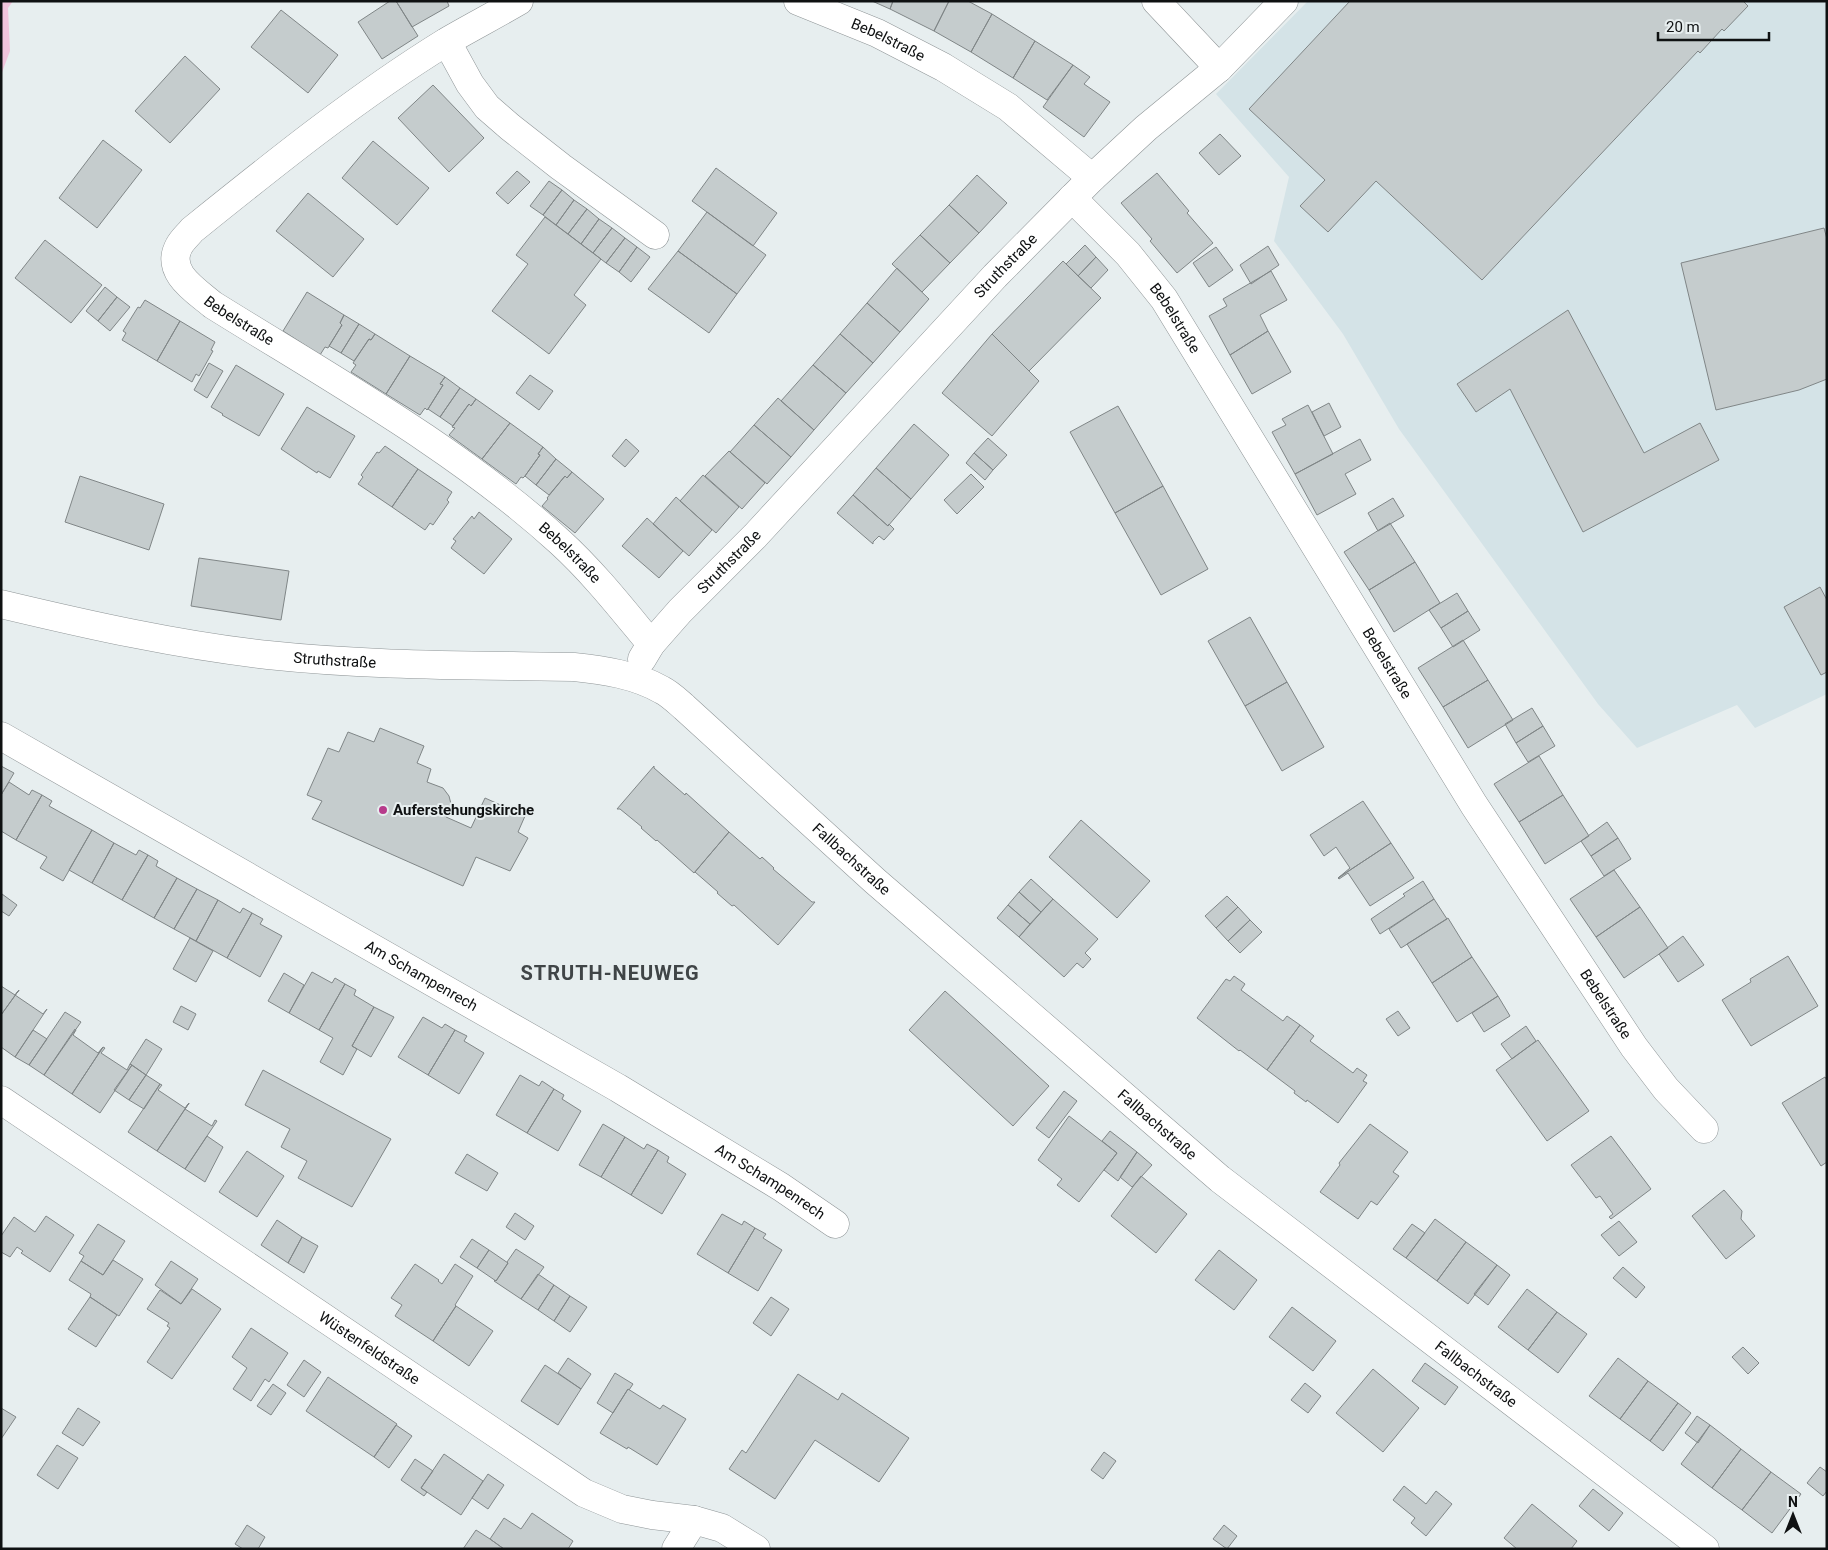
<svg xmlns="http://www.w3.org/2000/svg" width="1828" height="1550" viewBox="0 0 1828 1550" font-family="Roboto,sans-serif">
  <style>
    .built { fill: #d4e3e7 }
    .green { fill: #f1c4dc }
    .building { fill: #c5cccd; stroke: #808687 }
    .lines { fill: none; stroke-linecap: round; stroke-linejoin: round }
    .minor-casing { stroke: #8f9597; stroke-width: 29 }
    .minor { stroke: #fff; stroke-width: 28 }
    .poi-dot { fill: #b73b8b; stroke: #e7eeef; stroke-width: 2 }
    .labels { text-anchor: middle; stroke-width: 4; stroke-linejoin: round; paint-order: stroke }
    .street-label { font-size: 15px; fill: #0f1112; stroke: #e7eeef }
    .poi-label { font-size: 15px; font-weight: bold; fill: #0f1112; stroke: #e7eeef; text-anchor: start }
    .district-label { font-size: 20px; font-weight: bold; letter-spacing: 1px; fill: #404547; stroke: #e7eeef }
  </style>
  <rect width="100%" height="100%" fill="#e7eeef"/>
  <path class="built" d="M1308 1H1827V694L1755 728 1737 705 1637 748 1598 704 1399 429 1343 334 1274 241 1289 177 1216 94Z"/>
  <path class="green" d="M1 1H13L8 8 10 51 1 75Z"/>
  <path class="building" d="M390 1H396L418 36 382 59 358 22Z
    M396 1H447L449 6 412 27Z
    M872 1H893L890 9Z
    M893 1H949L934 31 890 9Z
    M949 1H968L992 14 971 52 934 31Z
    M1350 1H1743L1748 6 1724 31 1722 29 1700 53 1698 51 1482 280 1376 181 1328 232 1300 206 1325 180 1249 109Z
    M281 10 338 55 308 93 251 47Z
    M992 14 1035 41 1013 78 971 52Z
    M1035 41 1073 65 1047 100 1013 78Z
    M185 56 220 89 170 143 135 111Z
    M1073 65 1090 77 1084 84 1110 102 1084 137 1043 107Z
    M433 85 484 138 449 172 398 118Z
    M1220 134 1241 156 1219 175 1199 153Z
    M103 140 142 170 97 228 59 198Z
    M373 141 429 188 397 225 342 178Z
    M716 168 777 213 753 246 692 201Z
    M517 171 530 182 508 204 496 193Z
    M1157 173 1189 211 1187 213 1213 243 1177 273 1150 241 1152 239 1121 203Z
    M977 175 1007 203 979 233 949 205Z
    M549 181 562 190 543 215 530 206Z
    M562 190 574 200 556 225 543 215Z
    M308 193 364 239 333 277 276 231Z
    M574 200 587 209 568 234 556 225Z
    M949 205 979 233 950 263 920 235Z
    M587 209 599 219 581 244 568 234Z
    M707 212 766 255 737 294 678 251Z
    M545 217 601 259 574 295 586 305 549 354 492 311 528 264 516 255Z
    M599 219 612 228 593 253 581 244Z
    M612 228 625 238 606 263 593 253Z
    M1824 228 1827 239V379L1799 390 1716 410 1681 263Z
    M920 235 950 263 922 292 892 264Z
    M625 238 637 247 619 272 606 263Z
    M45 240 102 285 71 323 15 278Z
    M1085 245 1096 257 1078 276 1066 264Z
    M1268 246 1279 265 1251 284 1240 265Z
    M637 247 650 257 631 282 619 272Z
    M1216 247 1233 270 1209 287 1193 263Z
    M678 251 737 294 709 333 648 289Z
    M1096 257 1108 270 1091 288 1078 276Z
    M1063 261 1101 298 1029 371 992 334Z
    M897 268 929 299 900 332 867 303Z
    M1271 271 1287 300 1260 315 1268 331 1230 355 1209 316 1227 306 1223 299Z
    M105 287 117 297 98 321 86 311Z
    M307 292 344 315 340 323 342 325 328 348 325 347 320 355 283 331Z
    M117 297 130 307 110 331 98 321Z
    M145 300 180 321 157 361 122 340 126 333 123 331 138 307 140 308Z
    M867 303 900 332 873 363 840 334Z
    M1568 310 1644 453 1700 423 1719 460 1583 532 1510 389 1476 412 1457 384Z
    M344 315 359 324 341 353 329 346 342 325 340 323Z
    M180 321 215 342 211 350 213 351 199 376 196 374 192 382 157 361Z
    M359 324 375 334 371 340 369 339 354 361 341 353Z
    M1268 331 1291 372 1252 394 1230 355Z
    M375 334 410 356 386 394 351 372 356 365 353 363 369 339 371 340Z
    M840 334 873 363 846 393 813 365Z
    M992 334 1039 381 992 436 942 393Z
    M410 356 445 377 440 384 443 385 428 409 427 410 425 408 420 415 386 394Z
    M209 363 223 371 207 398 194 390Z
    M236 365 284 394 259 436 222 415 223 414 211 407Z
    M813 365 846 393 814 430 781 401Z
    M530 375 553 391 539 410 516 393Z
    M445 377 460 388 440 417 428 409 443 385 440 384Z
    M460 388 476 399 471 406 469 404 453 426 440 417Z
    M778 398 814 430 791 457 754 425Z
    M476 399 510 423 482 459 449 435 455 428 452 427 469 404 471 406Z
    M1329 403 1341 427 1324 436 1312 412Z
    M1308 405 1333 454 1295 474 1272 432 1286 425 1282 419Z
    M1118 406 1163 486 1115 513 1070 432Z
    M307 407 355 436 330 478 318 471 317 473 281 449Z
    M510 423 543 447 538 454 540 455 525 476 523 478 521 477 516 484 482 459Z
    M914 424 949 455 911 499 876 468Z
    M754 425 791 457 767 484 730 452Z
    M988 438 1007 455 993 470 974 453Z
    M626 439 639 451 625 467 612 456Z
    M1360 439 1371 460 1345 474 1356 494 1317 515 1295 474Z
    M385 446 418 469 392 507 358 484 363 477 361 475 377 452 379 453Z
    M543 447 556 459 536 485 525 476 540 455 538 454Z
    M729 451 765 483 742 509 705 476Z
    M974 453 993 470 985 480 966 463Z
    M556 459 572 472 567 478 565 476 549 495 536 485Z
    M876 468 911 499 888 526 853 495Z
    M418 469 452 492 447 500 449 502 433 525 430 523 425 530 392 507Z
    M572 472 604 499 575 533 542 506 548 499 547 498 565 476 567 478Z
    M971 474 984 487 957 514 944 500Z
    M703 475 739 507 716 533 680 501Z
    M80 476 164 504 149 550 65 522Z
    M1163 486 1208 569 1161 595 1115 513Z
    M853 495 888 526 889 524 894 529 884 540 879 536 873 542V544L837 513Z
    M676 497 712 530 689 556 653 524Z
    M1393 498 1404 516 1378 531 1368 513Z
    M479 512 512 539 484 574 451 548 456 541 453 539 472 516 474 519Z
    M647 518 683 551 659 578 622 546Z
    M1390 523 1415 562 1369 590 1344 552Z
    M199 558 289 571 281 620 191 606Z
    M1415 562 1440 603 1394 632 1369 590Z
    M1820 587 1827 600V672L1821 675 1784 607Z
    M1457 593 1468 611 1441 628 1429 610Z
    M1468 611 1480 630 1453 647 1441 628Z
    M1250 617 1287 682 1245 706 1208 641Z
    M1463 640 1488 680 1443 707 1418 668Z
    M1488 680 1513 720 1468 748 1443 707Z
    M1287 682 1324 747 1282 771 1245 706Z
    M1532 708 1543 726 1516 743 1505 724Z
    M1543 726 1555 746 1528 762 1516 743Z
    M380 728 424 746 417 763 431 769 427 782 443 788 449 796 451 804 446 817 471 828 485 798 525 816 518 832 528 838 510 871 476 857 463 886 312 819 322 801 307 795 328 748 339 752 348 732 374 742Z
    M1539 756 1563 795 1519 822 1494 784Z
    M1 766 14 773 1 795Z
    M654 766V768L685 795 686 793 729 832 694 873 657 840 656 841 641 828 642 827 620 809H617Z
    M9 782 29 795 32 790 42 795 16 840 1 831V795Z
    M42 795 52 801 49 806 92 830 63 881 40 868 47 857 16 840Z
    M1563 795 1589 836 1545 864 1519 822Z
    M1363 801 1391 843 1338 878 1350 868 1336 847 1324 856 1310 835Z
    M1081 820 1150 881 1117 918 1049 857Z
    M1607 822 1618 838 1591 856 1581 841Z
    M92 830 114 843 92 883 69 870Z
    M729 832 760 859 762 857 774 868 773 869 812 902H815L778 945 734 905 732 906 717 893 718 892 695 872Z
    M1618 838 1631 859 1604 876 1591 856Z
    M114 843 136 855 139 850 148 855 122 900 92 883Z
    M1391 843 1414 878 1370 906 1348 873 1339 879 1338 878Z
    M148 855 158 861 156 866 177 878 154 918 122 900Z
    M1614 870 1640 907 1596 937 1570 899Z
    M177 878 197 889 174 929 154 918Z
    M1031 879 1053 899 1041 912 1019 892Z
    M1423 881 1434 899 1380 934 1371 919 1405 896 1403 894Z
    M197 889 218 900 196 941 174 929Z
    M1019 892 1041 912 1030 924 1008 905Z
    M2 894 17 905 9 916 1 911Z
    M1227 896 1238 907 1216 928 1205 916Z
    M1053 899 1098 939 1085 953 1091 959 1083 968 1077 963 1064 977 1019 937Z
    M1434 899 1447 919 1401 948 1389 929Z
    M218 900 240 913 243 908 252 913 227 958 196 941Z
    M1008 905 1030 924 1019 937 997 918Z
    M1238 907 1250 920 1228 941 1216 928Z
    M1640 907 1668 948 1624 978 1596 937Z
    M252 913 263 919 260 924 282 936 260 977 227 958Z
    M1448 918 1472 957 1432 983 1407 944Z
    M1250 920 1262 932 1240 953 1228 941Z
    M1683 936 1704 965 1678 982 1659 954Z
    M190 938 213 951 196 982 173 969Z
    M1788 956 1818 1006 1751 1046 1722 1000 1751 982 1750 979Z
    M1472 957 1498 996 1457 1022 1432 983Z
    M312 972 332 983 335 978 345 984 319 1030 289 1013Z
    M284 973 304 985 289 1013 268 1001Z
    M1234 976 1245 984 1241 990 1283 1021 1287 1016 1300 1025 1267 1070 1240 1050 1239 1051 1197 1018 1226 979 1230 981Z
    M345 984 356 990 354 995 374 1007 352 1046 357 1049 343 1075 320 1062 333 1038 319 1030Z
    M1 986 15 995 19 990 1 1015Z
    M19 990 15 995 43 1014 47 1009 15 1057 1 1047V1015Z
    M945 991 1049 1086 1013 1126 909 1030Z
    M1498 996 1510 1016 1484 1032 1472 1013Z
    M181 1006 196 1014 188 1030 173 1022Z
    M374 1007 394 1017 371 1057 352 1046Z
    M1398 1011 1410 1028 1398 1036 1386 1019Z
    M65 1012 81 1022 44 1075 29 1065Z
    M423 1017 442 1028 445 1024 455 1030 428 1075 398 1057Z
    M1300 1025 1314 1036 1310 1041 1353 1073 1357 1068 1367 1075 1363 1081 1367 1083 1338 1123 1307 1100 1306 1102 1294 1093 1295 1091 1267 1070Z
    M1526 1026 1536 1041 1512 1059 1501 1044Z
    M75 1029 76 1030 73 1035 98 1053 103 1047 72 1094 44 1075Z
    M33 1030 47 1039 29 1065 15 1057Z
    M455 1030 467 1036 464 1041 484 1053 459 1094 428 1075Z
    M146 1039 162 1049 146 1075 130 1064Z
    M1538 1040 1589 1111 1547 1141 1496 1070Z
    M103 1047 105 1048 101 1053 127 1070 130 1064 132 1065 100 1113 72 1094Z
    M132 1065 146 1075 129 1100 114 1090Z
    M263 1070 391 1139 352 1207 298 1178 307 1161 281 1147 290 1129 245 1105Z
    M146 1075 160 1084 144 1109 129 1100Z
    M520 1075 539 1086 542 1081 554 1089 527 1133 496 1115Z
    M1825 1077 1827 1080V1162L1821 1166 1782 1103Z
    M160 1084 162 1085 158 1090 185 1108 189 1103 157 1151 128 1132Z
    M554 1089 564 1095 562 1099 581 1111 558 1151 527 1133Z
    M1064 1091 1077 1101 1049 1138 1036 1128Z
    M189 1103 185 1109 212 1126 215 1120 217 1121 185 1169 157 1151Z
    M1069 1116 1117 1153 1079 1202 1057 1185 1062 1179 1038 1160Z
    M603 1124 625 1137 601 1177 579 1165Z
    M1370 1124 1408 1152 1393 1172 1399 1176 1377 1205 1371 1201 1358 1219 1320 1192 1340 1165 1339 1163Z
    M1110 1131 1137 1152 1118 1181 1104 1170 1117 1153 1102 1141Z
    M207 1136 223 1147 205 1182 185 1169Z
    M1611 1136 1651 1189 1611 1219 1609 1217 1613 1214 1600 1196 1596 1198 1571 1165Z
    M625 1137 644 1149 647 1144 658 1150 631 1195 601 1177Z
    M658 1150 669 1157 667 1162 686 1174 662 1214 631 1195Z
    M247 1151 284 1176 257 1217 219 1192Z
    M1137 1152 1152 1165 1132 1187 1120 1177Z
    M467 1154 498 1173 487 1191 455 1173Z
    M1141 1176 1187 1214 1156 1253 1111 1216Z
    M1724 1190 1742 1211 1741 1219 1755 1236 1726 1259 1692 1216Z
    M515 1213 534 1226 525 1240 506 1227Z
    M722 1214 742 1225 744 1221 755 1228 728 1273 697 1254Z
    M46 1216 74 1235 50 1272 21 1253 23 1251 17 1247 10 1257 1 1252V1236L14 1217 35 1232Z
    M1435 1219 1466 1242 1437 1281 1406 1258Z
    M277 1220 302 1237 288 1263 261 1245Z
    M1619 1221 1637 1242 1619 1256 1601 1235Z
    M98 1224 125 1241 103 1275 81 1261 84 1256 79 1253Z
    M1412 1224 1425 1233 1406 1258 1393 1249Z
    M755 1228 766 1234 763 1238 782 1250 758 1291 728 1273Z
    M302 1237 318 1246 304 1273 288 1263Z
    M472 1239 489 1250 477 1268 460 1257Z
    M1466 1242 1497 1265 1468 1304 1437 1281Z
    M516 1249 544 1267 521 1299 494 1281 495 1280 496 1281 508 1263 507 1262Z
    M489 1250 508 1263 496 1281 477 1268Z
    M1219 1250 1257 1280 1234 1310 1195 1280Z
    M113 1260 143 1279 119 1316 90 1297 91 1294 69 1280 81 1261 103 1275Z
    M171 1261 198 1279 181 1304 155 1285Z
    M415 1264 439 1280 438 1281 442 1284 455 1264 473 1276 455 1305 456 1306 433 1341 395 1316 402 1305 391 1298Z
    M1497 1265 1510 1275 1488 1305 1474 1294Z
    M1623 1267 1645 1287 1636 1298 1613 1278Z
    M538 1274 554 1285 538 1310 521 1299Z
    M554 1285 570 1296 554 1321 538 1310Z
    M192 1289 221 1309 172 1379 147 1362 170 1328 167 1326 169 1323 147 1309 160 1290 181 1304Z
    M1527 1289 1557 1312 1528 1350 1498 1327Z
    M570 1296 587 1307 570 1332 554 1321Z
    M90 1297 117 1315 96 1347 68 1329Z
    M771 1297 789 1309 771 1336 753 1323Z
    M456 1306 493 1331 469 1366 433 1341Z
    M1292 1307 1336 1341 1313 1371 1269 1337Z
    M1557 1312 1587 1334 1558 1373 1528 1350Z
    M251 1328 288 1353 269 1382 265 1379 251 1401 233 1389 247 1368 232 1357Z
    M1743 1347 1759 1363 1748 1374 1732 1357Z
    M568 1358 591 1374 581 1389 558 1373Z
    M1618 1358 1648 1381 1620 1419 1589 1396Z
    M304 1360 321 1372 304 1397 287 1385Z
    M1425 1363 1458 1387 1445 1405 1412 1381Z
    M545 1365 581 1389 558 1425 521 1401Z
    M1373 1369 1419 1408 1383 1452 1336 1413Z
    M615 1373 633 1384 629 1390 628 1389 613 1413 597 1403Z
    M798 1374 838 1400 842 1393 909 1438 879 1482 815 1440 775 1499 729 1469 742 1450 746 1453Z
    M328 1377 397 1424 374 1457 306 1411Z
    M1648 1381 1678 1403 1650 1441 1620 1419Z
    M1305 1383 1321 1396 1308 1413 1291 1400Z
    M273 1384 286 1393 271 1415 257 1406Z
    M628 1389 660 1409 663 1405 686 1419 657 1465 628 1447 627 1449 600 1433Z
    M1678 1403 1691 1413 1663 1451 1650 1441Z
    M1 1408 16 1417 1 1439Z
    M78 1408 100 1422 83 1446 62 1433Z
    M1697 1416 1710 1425 1698 1443 1685 1433Z
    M396 1425 412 1436 389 1468 374 1457Z
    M1710 1425 1741 1449 1712 1488 1681 1464Z
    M57 1445 78 1458 58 1489 37 1475Z
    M1741 1449 1771 1472 1742 1510 1712 1488Z
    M1104 1452 1116 1461 1103 1479 1091 1470Z
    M444 1454 483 1481 461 1515 421 1488Z
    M415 1459 433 1471 421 1488 427 1492 424 1496 401 1480Z
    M1820 1467 1827 1472V1491L1823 1496 1807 1483Z
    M1771 1472 1801 1494 1772 1533 1742 1510Z
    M488 1474 504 1485 488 1509 472 1498Z
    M1404 1486 1426 1504 1436 1491 1452 1504 1426 1536 1411 1523 1415 1518 1393 1500Z
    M1593 1489 1623 1513 1609 1531 1579 1506Z
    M1532 1504 1577 1541 1571 1549H1517L1504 1538Z
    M532 1513 573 1541 568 1549H504L490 1539 504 1518 521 1529Z
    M247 1525 265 1537 258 1549H243L235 1544Z
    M1224 1525 1237 1536 1227 1549 1213 1539Z
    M476 1530 490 1539 504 1549H463Z"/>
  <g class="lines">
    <g class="minor-casing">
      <g id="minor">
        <path id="s1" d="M519 1C495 15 470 28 446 42 357 97 274 164 192 230 188 235 182 240 179 246 165 272 195 290 213 305 330 378 458 449 560 542 594 573 622 609 651 644"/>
        <path id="s2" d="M798 1 877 33 943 67 1008 107 1092 178"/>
        <path d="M1156 1 1219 68"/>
        <path d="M447 42 470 84 487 107 510 127 561 167 655 235"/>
        <path id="s3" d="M1072 198 1128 254 1164 299 1474 805 1634 1047 1666 1089 1704 1129"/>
        <path id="s4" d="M1 604C89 625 178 645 268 655 370 666 473 665 574 667 604 670 636 675 662 690 670 694 677 701 684 707L875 881 1220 1179 1705 1549"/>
        <path id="s5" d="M642 659 651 644 680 611 755 536 995 276 1092 178 1146 128 1219 68 1284 1"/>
        <path id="s6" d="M1 736 618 1088 781 1187 835 1224"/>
        <path id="s7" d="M1 1100 584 1493 622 1509 652 1515 694 1520 722 1528 756 1549"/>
        <path d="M676 1549 694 1520"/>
      </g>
    </g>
    <use href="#minor" class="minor"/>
  </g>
  <circle class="poi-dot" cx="383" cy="810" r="5"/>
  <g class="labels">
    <g class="street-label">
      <text dy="5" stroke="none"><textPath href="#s2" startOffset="98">Bebelstraße</textPath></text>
      <text dy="5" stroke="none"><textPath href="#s5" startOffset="536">Struthstraße</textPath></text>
      <text dy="5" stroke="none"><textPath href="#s3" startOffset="159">Bebelstraße</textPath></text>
      <text dy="5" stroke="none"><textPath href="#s1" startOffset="526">Bebelstraße</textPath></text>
      <text dy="5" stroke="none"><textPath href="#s1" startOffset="931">Bebelstraße</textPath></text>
      <text dy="5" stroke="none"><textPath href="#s5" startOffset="131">Struthstraße</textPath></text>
      <text dy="5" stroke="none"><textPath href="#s4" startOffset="339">Struthstraße</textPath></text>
      <text dy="5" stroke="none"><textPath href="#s3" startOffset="564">Bebelstraße</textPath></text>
      <text dy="5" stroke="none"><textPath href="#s4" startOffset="924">Fallbachstraße</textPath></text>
      <text dy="5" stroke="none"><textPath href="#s6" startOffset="484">Am Schampenrech</textPath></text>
      <text dy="5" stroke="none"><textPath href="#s3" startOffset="969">Bebelstraße</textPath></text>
      <text dy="5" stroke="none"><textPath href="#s4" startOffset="1329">Fallbachstraße</textPath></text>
      <text dy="5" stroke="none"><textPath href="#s6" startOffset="889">Am Schampenrech</textPath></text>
      <text dy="5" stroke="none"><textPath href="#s7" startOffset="444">Wüstenfeldstraße</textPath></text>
      <text dy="5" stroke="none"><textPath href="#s4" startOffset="1734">Fallbachstraße</textPath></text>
    </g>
    <g class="poi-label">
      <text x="393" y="815">Auferstehungskirche</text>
    </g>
    <g class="district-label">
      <text x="610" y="980">STRUTH-NEUWEG</text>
    </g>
  </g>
  <rect width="1828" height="1550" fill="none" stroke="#0f1112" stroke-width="5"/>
  <g transform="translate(1793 1515)" stroke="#e7eeef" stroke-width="4" paint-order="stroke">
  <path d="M0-4L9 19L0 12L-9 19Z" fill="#0f1112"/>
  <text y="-8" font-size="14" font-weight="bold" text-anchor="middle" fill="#0f1112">N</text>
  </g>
  <path d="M1658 32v8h111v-8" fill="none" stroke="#0f1112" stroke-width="2.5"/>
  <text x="1666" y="32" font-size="15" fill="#0f1112" stroke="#e7eeef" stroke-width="4" paint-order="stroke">20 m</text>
</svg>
